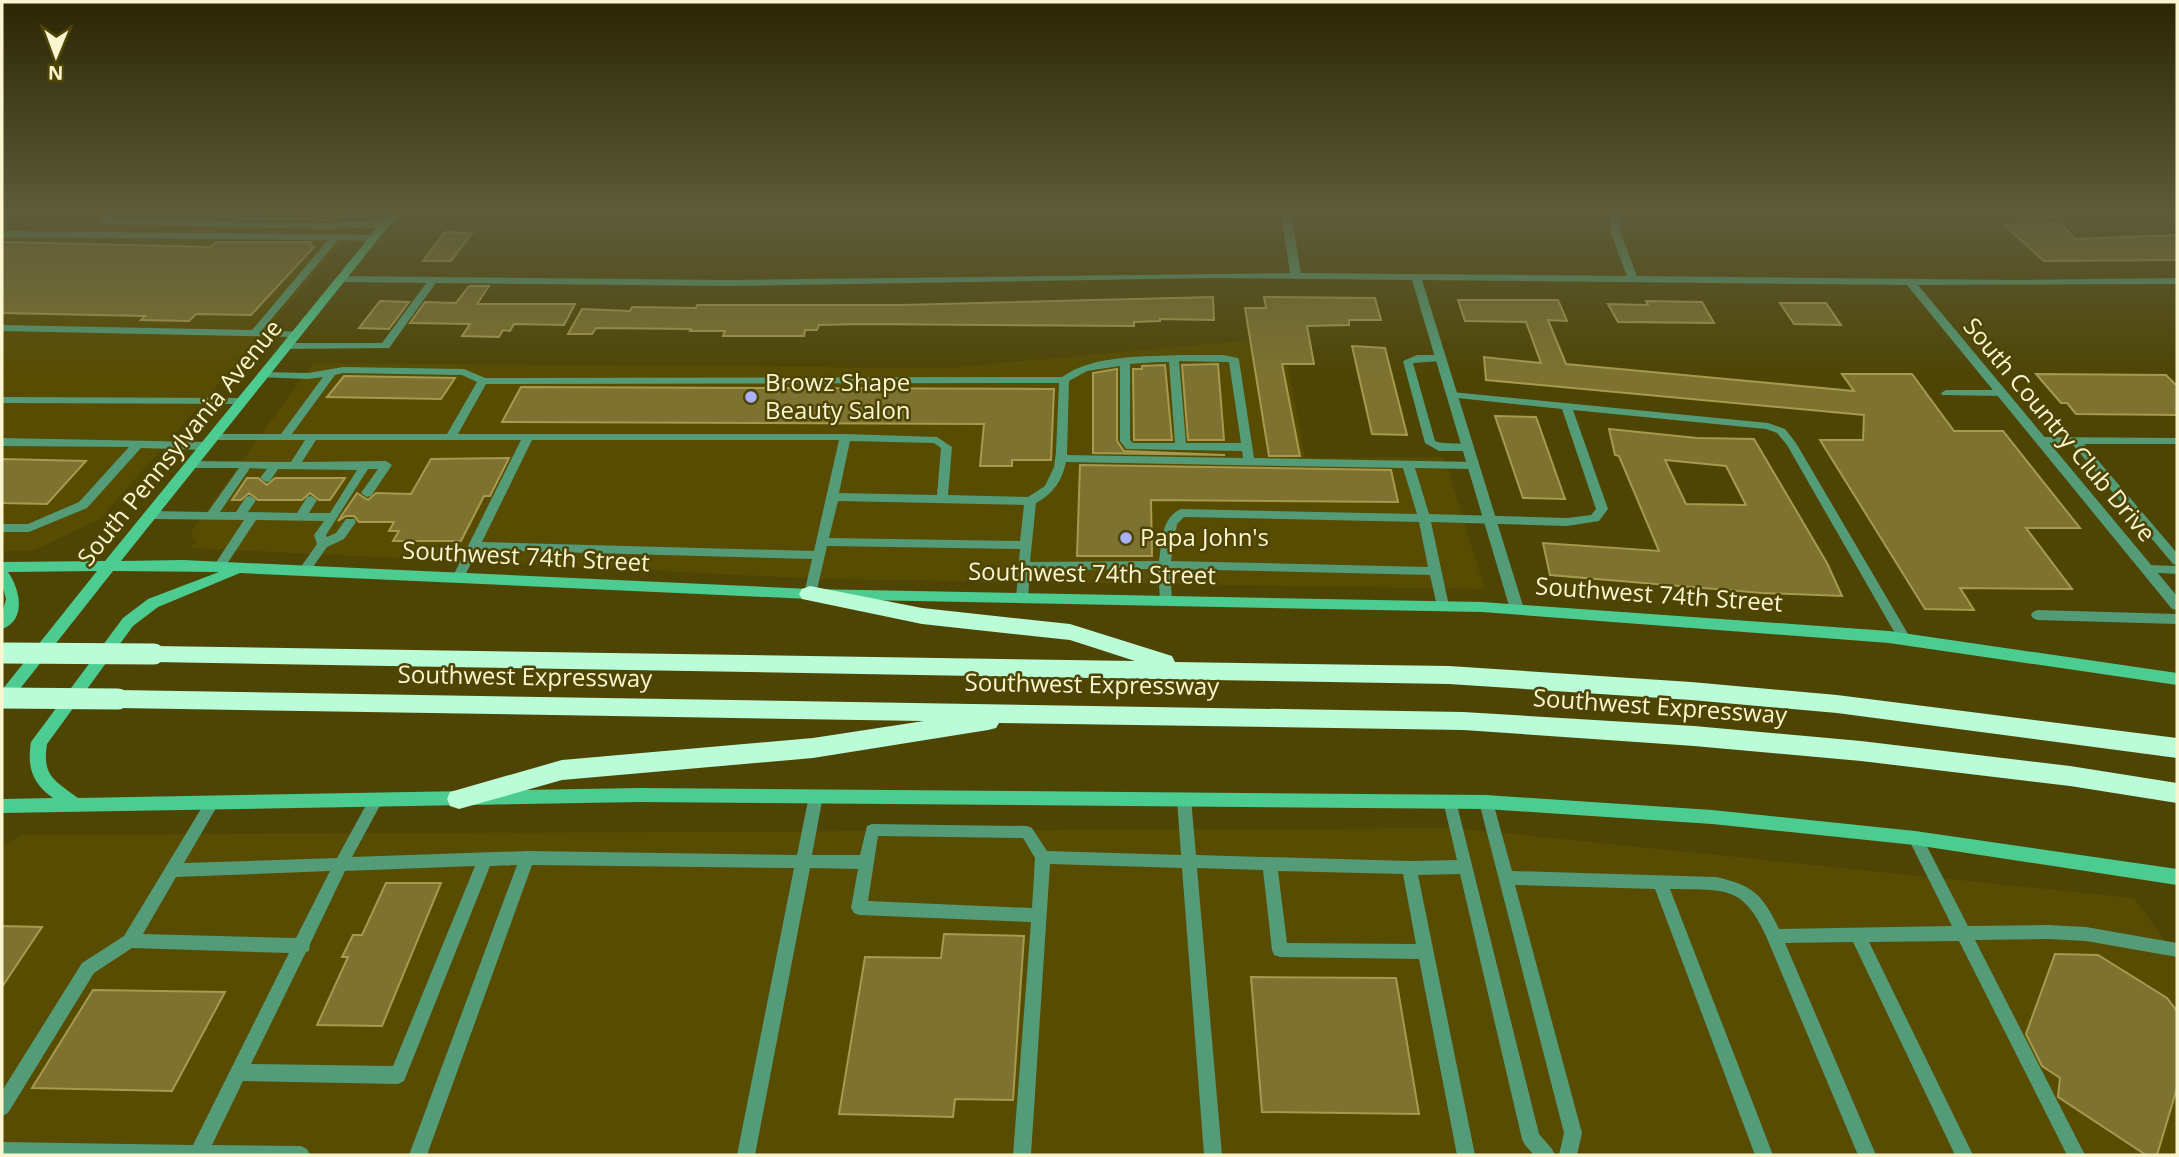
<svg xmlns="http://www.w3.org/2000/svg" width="2179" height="1157" viewBox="0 0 2179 1157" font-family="'Open Sans',sans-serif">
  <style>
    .built { fill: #574c01 }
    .building { fill: #7d722f; stroke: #a79a4f; stroke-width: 2; fill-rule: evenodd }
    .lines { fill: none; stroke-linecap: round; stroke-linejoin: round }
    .service { fill: #539c77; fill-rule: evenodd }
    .minor { fill: #539c77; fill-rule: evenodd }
    .secondary { fill: #4dcc92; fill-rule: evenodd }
    .motorway { fill: #b9fcd7; fill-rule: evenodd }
    .motorway-bridge { stroke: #b9fcd7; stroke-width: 21 }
    .poi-dot { fill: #aab0fc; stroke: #4e4505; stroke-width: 2.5 }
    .labels { text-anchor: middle; stroke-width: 5; stroke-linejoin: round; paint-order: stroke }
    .poi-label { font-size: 24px; fill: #fbf5d0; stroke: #4e4505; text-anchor: start }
    .street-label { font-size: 24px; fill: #fbf5d0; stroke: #4e4505 }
  </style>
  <rect width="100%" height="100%" fill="#4e4505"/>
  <path class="built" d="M2 225 357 226 100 519 33 551H2Z
    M1251 340 1284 343 1305 458 1444 457 1485 589 822 579 191 548 197 540 193 539 191 533 194 528 313 363 947 368Z
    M1455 828 2134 898 2177 957V1155H2V846L22 835Z"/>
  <path class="building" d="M245 213H337L331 220 238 219Z
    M2061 224 2076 239 2177 235V260L2044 261 2004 225Z
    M445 232 472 233 451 261H423Z
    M2 242 211 247 216 242H311L309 245 314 247 251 315 196 314 189 321 141 320 145 316 2 313Z
    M469 286H489L477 304H575L564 325 514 324 510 331 503 330 499 337 462 336 470 324 410 323 425 302 456 303Z
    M1213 297 1214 320 1160 319V321L1134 322V326L862 324 819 325 817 330H805L804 336H723L725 331H690L691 329 596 328 592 334H568L582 309 630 311 632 307 696 308 697 305H902Z
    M1264 297 1375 298 1381 320H1349V325L1307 326 1314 364H1282L1300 456H1269L1245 308H1266Z
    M1458 300H1558L1567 321 1548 320 1566 364 1854 391 1842 374H1912L1954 431H2003L2080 528H2026L2072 589 1960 588 1974 610 1925 609 1820 440H1863L1864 415 1486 380 1484 357 1541 363 1526 322 1465 321Z
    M380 301 409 302 389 329 359 328Z
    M1646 301 1702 302 1714 323 1618 322 1608 304 1648 305Z
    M1780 303H1826L1841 325 1794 324Z
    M1352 346 1385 348 1407 435 1372 434Z
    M1218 364 1224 440H1188L1182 365Z
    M1165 365 1172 440H1134L1133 369H1142V366Z
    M1117 369V441L1124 451 1225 455 1093 453V373Z
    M2036 374 2166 375 2177 386V415L2076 414 2067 403H2061Z
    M344 376 455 378 441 399 327 397Z
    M521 387 1054 389 1051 460H1012V466H980L984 424 502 422Z
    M1495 416 1536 417 1565 499 1523 498Z
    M1609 429 1697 438 1754 439 1827 563 1842 596 1762 593 1550 575 1543 543 1659 551 1619 456 1615 455ZM1665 460 1726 466 1746 505 1686 504Z
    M509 458 490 496H484L461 541H393L399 531H389L394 522H359L354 516H346L338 521 357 493 368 500 376 493 411 494 431 459Z
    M2 459 86 461 47 504 2 503Z
    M1080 465 1391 470 1398 502 1151 500 1152 556H1077Z
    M247 478H258L267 485 275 478H345L330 500H319L310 493 302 500H258L249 493 241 500H232Z
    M386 883H441L382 1026 317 1025 348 957H342L353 935H362Z
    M2 926 42 927 2 987Z
    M944 934 1024 936 1013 1100 955 1099 953 1117 839 1114 865 957 941 958Z
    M2055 954 2098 955 2167 998 2177 1011V1088L2157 1155H2146L2058 1097 2060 1078 2042 1066 2026 1034Z
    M1251 977 1396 978 1419 1114 1262 1112Z
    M93 990 225 992 172 1091 32 1088Z"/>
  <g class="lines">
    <path class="service" d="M111 213H120L113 220 325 223 385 221 389 224 385 227 325 229 102 224V220Z
      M2 231 373 235 377 238 373 241 338 240 262 330 298 332V336L295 337 2 331V325L252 330 328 240 2 237Z
      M433 277 438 280 389 348 285 349 280 346 285 343H382L430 278Z
      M1183 355H1223L1238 358 1239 360 1254 458 1477 462 1479 465 1477 468 1473 469 1415 468 1429 514 1567 518 1591 515 1596 509 1562 409 1448 397 1447 395 1452 392 1768 423 1785 429 1796 443 1911 639 1910 642H1900L1787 445 1777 433 1766 429 1573 410 1608 509 1599 521 1567 526 1431 522 1449 606 1447 609H1439L1437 606 1430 575 1170 569 1172 600 1166 605 1160 600 1158 569 1030 570 1028 598 1022 603 1016 598 1020 549 827 546 816 594 810 599 804 594 812 559 478 550 462 581H454L452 578 521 440H316L302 462 386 461 392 465 371 496 367 497 361 493 378 469H368L326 535 327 537 336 533 346 519H354L356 522 344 539 327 547 308 574 304 575 298 571 317 544 314 535 324 521 256 520 223 570 219 571 213 567 244 520 150 519 144 515 150 511 208 512 239 468H191L187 467 185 464 187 461 291 462 305 440H212L207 437 212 434H281L323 377 308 379 258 377V373L262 372 308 373 343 367 464 369 485 378 1062 377C1095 354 1144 357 1183 355ZM1179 361 1229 362 1241 443H1186ZM1158 362H1169L1175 443H1133L1130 440V364ZM1120 366V441L1126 449 1242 451 1243 458 1067 455 1069 381 1087 371ZM343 373 462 375 477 382 447 434H292L335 375ZM1059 383 1056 452 1054 467 1045 486 1028 497 948 495 952 447 937 437 845 434H458L486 384ZM532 440H839L814 551 482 542ZM850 441 934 443 941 448 937 495 839 493ZM1066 462 1403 468 1417 514 1181 509C1161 518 1162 541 1159 561L1030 562 1036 503C1053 494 1062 481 1066 462ZM250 468 267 469 260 478 266 482 270 481 278 469 357 470 330 513H309L317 500 311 496 307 497 297 513 248 512 256 500 250 496 246 497 236 512H220ZM838 501 1024 505 1020 541 829 538ZM1184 517 1419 522 1428 567 1171 561 1177 524Z
      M1417 355H1440L1445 358 1440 361 1413 363 1435 441C1447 446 1463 440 1473 448L1472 451H1439L1425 443 1403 361Z
      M1946 390H2001L2006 393 2001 396 1942 395 1941 393Z
      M2 397 240 398 245 401 240 404 2 403Z
      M2040 437 2177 438V444H2084L2177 553V565L2173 564 2072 444 2036 442 2035 440 2036 438Z
      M2 438 205 442 210 446 205 450 141 448 87 508 29 532H2V524H28L79 502 129 447 2 446Z
      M2147 565 2177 566V574L2143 572 2141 569Z
      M2037 610 2177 614V624L2037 620 2033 618 2031 615 2033 612Z
      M816 790 821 792 823 796 812 855H860L867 826 872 824 1027 826 1032 828 1047 851 1181 855 1177 799 1179 795 1184 793 1189 795 1191 799 1196 855 1409 861 1457 860 1443 801 1445 797 1450 795 1455 797 1539 1134 1552 1149 1555 1155H1534L1525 1145 1522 1139 1460 874 1418 875 1475 1155H1457L1419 959 1280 957 1274 955 1272 950 1263 870 1197 868 1222 1155H1204L1182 868 1050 864 1031 1155H1013L1031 922 859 915 854 913 851 908 858 869 810 868 755 1155H737L794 868 532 865 427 1155H409L517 865 490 866 404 1081 398 1084 243 1081 212 1145 301 1146 307 1149 310 1155H2V1142L193 1145 289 953 132 948 94 973 8 1113 2 1116V1091L82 963 124 936 207 799 212 797 217 799 219 803 184 863 337 858 371 796 376 794 381 796 383 800 352 857 527 851 797 855 809 796 811 792ZM878 836 1023 838 1035 858 1032 908 868 901ZM475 866 393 1066 251 1064 306 952 309 951 310 944 345 871ZM330 871 296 938 143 934 176 877ZM1278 871 1403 874 1416 944 1287 943Z
      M1486 796 1491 798 1493 802 1512 871 1716 877C1753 885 1763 895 1779 929L1952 926 1908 838 1910 833 1915 832 1920 833 1968 926 2048 925 2086 927 2177 943V957L2086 941 2048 939 1975 940 2085 1155H2067L1959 941 1869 942 1973 1155H1955L1853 942 1785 943 1876 1155H1858L1766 936C1742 883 1723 891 1670 889L1773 1155H1755L1655 889 1515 885 1582 1133 1577 1155H1559L1564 1133 1479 802 1481 798Z"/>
    <path class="minor" d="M1281 213H1291L1301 273 1627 276 1611 234 1609 213H1619L1621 234 1637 276 2019 280 2177 278V284L1918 285 2177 596V610L2172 609 1907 285 1422 280 1524 609 1522 613H1512L1510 609 1412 280 1214 278 729 286 340 282 335 279 340 276 729 280 1290 273Z"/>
    <path class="secondary" d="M389 213H399L121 561 183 560 810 589 1482 602 1889 631 2177 673V685L1889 643 1482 612 810 599 240 573 158 607 133 626 47 744C42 776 54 780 78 798L641 788 1486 795 1712 810 1915 831 2177 869V885L1915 845 1712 824 1486 809 641 802 2 813V799L53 798C32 783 27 767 31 742L123 618 148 599 219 572 113 571 8 704 3 706 2 690 97 571 8 572C20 589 27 620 2 629V614L6 599 2 584V562L105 561Z"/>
    <path class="motorway" d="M810 586 922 608 1070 624 1172 656 1175 662 1449 666 1691 682 1837 695 2177 738V758L1837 713 1691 700 1449 684 154 662 146 660 143 654 146 648 154 646 1135 661 1070 640 922 624 802 599 799 594 802 589Z
      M118 690 1463 712 1694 726 1861 741 2070 766 2177 783V803L2070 786 1861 761 1694 746 1463 730 999 723 996 728 988 730 813 758 562 780 459 809 450 806 447 799 450 792 562 760 813 738 924 721 118 708 110 705 106 699 110 693Z"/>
    <path class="motorway-bridge" d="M2 653 154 654
      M2 698 118 699"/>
  </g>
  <linearGradient id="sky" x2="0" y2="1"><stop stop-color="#2b2603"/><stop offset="0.57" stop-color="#5d5c3b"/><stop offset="1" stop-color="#5d5c3b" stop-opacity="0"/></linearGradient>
  <rect width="2179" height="375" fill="url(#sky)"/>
  <g class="poi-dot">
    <circle cx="751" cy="397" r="7"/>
    <circle cx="1126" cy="538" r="7"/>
  </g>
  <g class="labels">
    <g class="poi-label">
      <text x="765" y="391">Browz Shape<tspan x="765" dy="28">Beauty Salon</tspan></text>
      <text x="1140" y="546">Papa John's</text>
    </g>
    <g class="street-label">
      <text transform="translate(2059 430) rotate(50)" y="8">South Country Club Drive</text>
      <text transform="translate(180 443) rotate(-51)" y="8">South Pennsylvania Avenue</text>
      <text transform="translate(526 557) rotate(3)" y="8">Southwest 74th Street</text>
      <text transform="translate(1092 574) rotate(1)" y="8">Southwest 74th Street</text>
      <text transform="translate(1659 595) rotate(4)" y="8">Southwest 74th Street</text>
      <text transform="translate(525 677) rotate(1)" y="8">Southwest Expressway</text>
      <text transform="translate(1092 685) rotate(1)" y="8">Southwest Expressway</text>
      <text transform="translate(1660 707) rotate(4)" y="8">Southwest Expressway</text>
    </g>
  </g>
  <rect width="2179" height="1157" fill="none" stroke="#fbf5d0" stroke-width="7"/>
  <g transform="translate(56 56) rotate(181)" stroke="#4e4505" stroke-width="5" paint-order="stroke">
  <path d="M0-5L12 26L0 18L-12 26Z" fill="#fbf5d0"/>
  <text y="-10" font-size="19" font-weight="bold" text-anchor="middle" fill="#fbf5d0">N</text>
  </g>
</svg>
